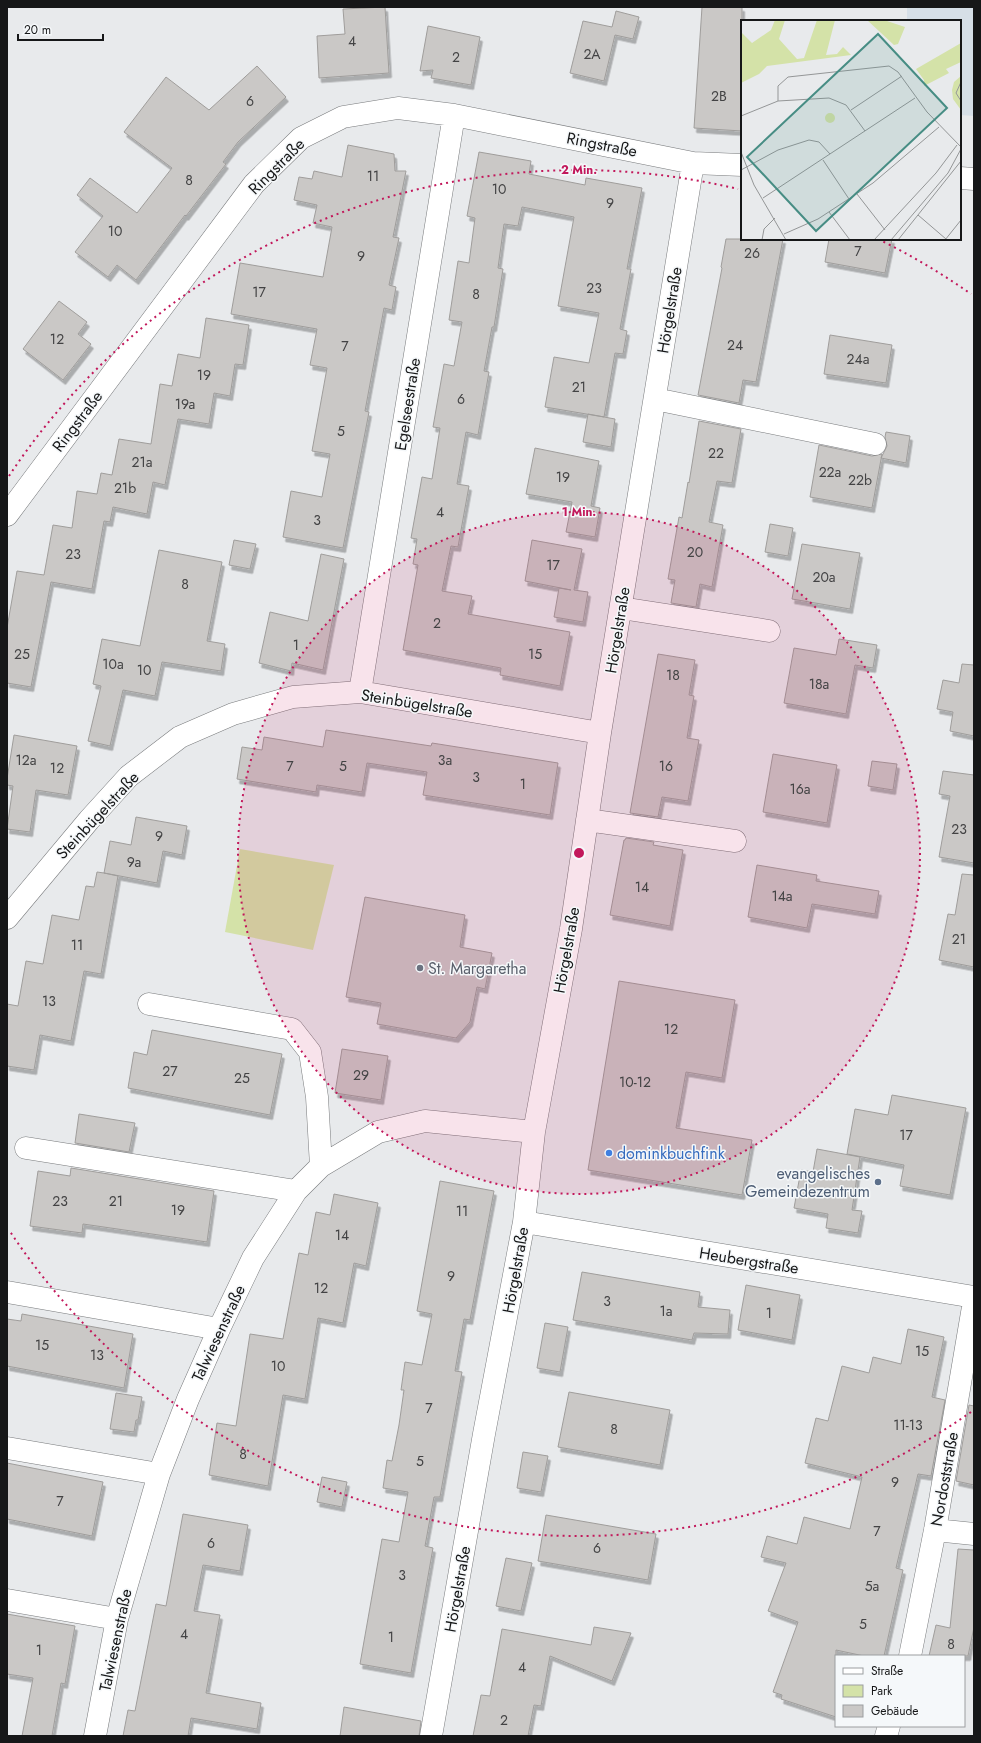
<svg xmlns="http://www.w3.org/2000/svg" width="981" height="1743" viewBox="0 0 981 1743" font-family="Jost,sans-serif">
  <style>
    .built { fill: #d6dfe7 }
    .green { fill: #d4e2a8 }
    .building { fill: #cac8c6; stroke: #9f9d9b; filter: url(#shadow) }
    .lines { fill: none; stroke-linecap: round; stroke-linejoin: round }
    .minor-casing { stroke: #797b7d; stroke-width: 23 }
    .minor { stroke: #fff; stroke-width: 22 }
    .ring { fill: none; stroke: #c2185b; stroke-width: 2; stroke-dasharray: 2 4 }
    .worship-dot { fill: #6b7280; stroke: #f5f8fa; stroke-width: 1.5 }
    .shop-dot { fill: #3f7fe0; stroke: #f5f8fa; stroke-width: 1.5 }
    .service-dot { fill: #5c6f8a; stroke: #f5f8fa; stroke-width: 1.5 }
    .labels { text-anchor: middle; stroke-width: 3; stroke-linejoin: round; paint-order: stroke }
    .number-label { font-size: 14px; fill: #434344 }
    .street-label { font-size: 16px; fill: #161718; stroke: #f5f8fa }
    .worship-label { font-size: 16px; fill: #5b616d; stroke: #f5f8fa; text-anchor: start }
    .shop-label { font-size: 16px; fill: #366cbe; stroke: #f5f8fa; text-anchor: start }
    .service-label { font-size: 16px; fill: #4e5e75; stroke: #f5f8fa; text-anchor: end }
    .inset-road { fill: none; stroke: #949697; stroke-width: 1 }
    .view { fill: #478d84; fill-opacity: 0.15; stroke: #478d84; stroke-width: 2 }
    .inset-edge { fill: none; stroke: #161718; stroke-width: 2 }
    .centre { fill: #c2185b; stroke: #f5f8fa; stroke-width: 2 }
    .ring-label { font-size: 12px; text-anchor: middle; font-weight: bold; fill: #c2185b; stroke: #f5f8fa; stroke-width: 3; stroke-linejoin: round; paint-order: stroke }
  </style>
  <defs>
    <filter id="shadow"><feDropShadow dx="2.5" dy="4.5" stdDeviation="0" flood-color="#0004"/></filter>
  </defs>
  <rect width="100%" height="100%" fill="#e8eaec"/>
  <path class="built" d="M907 7H974V116L960 115V21H907Z"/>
  <path class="green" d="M240 849 334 865 313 950 225 932Z"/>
  <path class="building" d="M385 7 389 73 319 78 317 36 345 34 343 9Z
    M702 7H742V131L694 128Z
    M616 11 639 17 633 39 615 35 604 81 570 73 583 21 612 27Z
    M428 26 480 37 471 85 431 78 433 70 420 71Z
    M257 66 286 97 238 142 223 162 226 164 186 216 185 215 136 280 117 265 108 277 75 252 103 216 77 195 90 178 137 213 172 168 124 132 166 77 209 110Z
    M348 145 394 154 395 171H406L393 237 399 238 389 285 396 287 392 310 384 308 365 411 369 412 343 548 283 537 291 491 322 497 330 454 312 451 327 368 310 365 317 329 231 314 240 263 323 277 332 227 313 223 317 205 294 200 299 177 312 179 314 171 342 177Z
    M479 152 531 161 529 174 585 185 586 178 642 188 627 269H631L620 329 627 331 623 354 615 353 604 417 545 407 554 357 589 363 599 313 558 306 574 217 522 207 518 226 504 224 498 268 503 269 494 327H492L484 371 489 372 478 435 466 432 457 484 469 486 458 547 451 546 442 591 472 596 468 614 570 632 560 686 500 675 501 668 403 650 418 565 413 564 417 539 411 538 422 477 432 479 440 428 433 427 444 364 454 366 462 322 449 320 458 261 469 263 475 218 467 216Z
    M726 239H783L756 382 743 380 739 403 698 395 722 268 721 267Z
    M829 239H892L885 273 825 262Z
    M59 301 87 322 78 334 91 344 63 380 23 349Z
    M206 318 249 325 243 365 235 364 230 396 214 393 209 424 178 419 165 485 153 482 147 514 113 507 110 522 104 521 92 589 51 582 31 687 7 683V628L17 571 44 575 53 525 72 528 77 491 97 494 101 473 112 475 119 439 151 444 160 384 172 386 178 354 200 358Z
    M830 335 892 345 886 383 824 374Z
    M588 414 615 419 611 447 583 442Z
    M699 421 741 429 732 483 717 481 709 522 723 525 712 587 700 584 696 607 671 603 675 580 668 579 679 517 682 518 688 482 689 483Z
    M886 432 910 436 906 463 881 458 887 446 885 437Z
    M819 445 872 456 882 454 872 508 810 497Z
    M535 448 599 461 591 506 600 508 595 537 566 532 572 502 526 494Z
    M770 524 793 528 788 556 765 552Z
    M234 540 256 544 250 569 229 565Z
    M532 540 582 549 574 590 588 592 583 622 554 617 559 588 571 590 525 581Z
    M802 544 860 553 850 609 792 599Z
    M159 550 222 562 207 641 225 644 221 671 162 662 155 696 123 690 110 746 88 741 101 686 93 684 102 639 140 646Z
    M321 554 344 559 323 670 292 663 291 671 259 663 270 612 308 621Z
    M839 639 877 645 873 668 855 665 846 714 784 703 794 648 836 655Z
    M658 654 695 660 689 695 694 696 687 738 699 740 688 801 662 797 658 817 630 813Z
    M962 664 974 665V736L950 731 953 712 937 709 943 680 959 683Z
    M326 730 431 746 432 743 558 763 550 815 423 795 427 772 367 763 362 792 317 785 316 792 237 779 242 747 262 750 264 737 323 747Z
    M14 735 77 746 68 795 36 790 30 832 7 829 13 786 7 785V779Z
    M773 754 837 765 827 823 763 812Z
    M872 761 897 764 893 790 868 786Z
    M943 771 974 775V863L939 857 950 796 939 794Z
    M136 817 187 826 182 855 163 851 157 883 104 873 118 876 101 974 84 971 71 1041 40 1035 34 1070 7 1066V1004L18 1006 26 961 43 964 52 915 79 920 86 886 94 887 97 872 104 873 110 841 131 845Z
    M626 838 654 842 653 845 683 850 670 926 610 915 624 840H625Z
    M757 865 817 875 816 881 879 891 875 914 812 904 807 928 748 917Z
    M962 874 974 875V967L939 960 948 914 955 915Z
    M365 897 465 915 460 947 492 953 485 989 477 987 470 1022 456 1038 377 1024 381 1003 346 997Z
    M619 981 735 1000 722 1078 686 1072 676 1128 752 1140 742 1195 588 1170Z
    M152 1030 282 1054 270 1115 128 1088 134 1052 147 1055Z
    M342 1049 388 1056 381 1100 335 1093Z
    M892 1095 966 1108 950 1195 900 1186 904 1165 847 1154 855 1109 888 1115Z
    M79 1114 135 1123 129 1152 75 1143Z
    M817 1149 860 1157 852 1210 862 1211 858 1233 826 1228 828 1214 794 1208 801 1170 813 1172Z
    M71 1168 214 1191 207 1242 83 1224 82 1233 30 1226 38 1171 70 1176Z
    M440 1181 494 1191 470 1320 464 1319 455 1371 462 1372 440 1497H434L425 1546 433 1548 411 1673 360 1664 382 1539 399 1542 408 1492 383 1488 387 1460 392 1461 399 1425 404 1390H401L405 1362 422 1365 432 1314 417 1311Z
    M334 1194 378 1203 366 1266 354 1263 343 1323 318 1318 305 1399 283 1395 268 1486 209 1475 217 1423 236 1426 250 1334 283 1339 299 1253 308 1255 316 1212 330 1215Z
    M582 1272 700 1292 698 1307 730 1310 728 1334 694 1333 692 1340 573 1320Z
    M746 1285 800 1295 792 1340 738 1330Z
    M22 1314 133 1334 124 1388 7 1366V1319L21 1321Z
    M545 1323 568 1327 560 1372 537 1368Z
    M908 1329 944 1337 932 1397 945 1400 931 1476 918 1474 896 1568 903 1570 884 1656H864L836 1650V1717L781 1699 782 1695 773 1692 798 1622 768 1611 786 1563 761 1557 767 1536 797 1544 804 1517 850 1529 862 1477 805 1463 816 1418 828 1421 842 1366 869 1373 873 1357 901 1364Z
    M569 1392 670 1410 660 1465 558 1447Z
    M116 1393 142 1397 138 1420H136L134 1432 110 1429Z
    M969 1405 974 1406V1485L956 1481Z
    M523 1452 548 1456 541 1492 517 1488Z
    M7 1463 103 1482 92 1536 7 1519Z
    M322 1477 347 1482 342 1507 317 1502Z
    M183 1514 248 1525 240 1571 203 1565 194 1611 220 1615 206 1693 261 1703 257 1729 191 1718 188 1736H123L128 1710 135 1711 156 1604 166 1606Z
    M546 1515 656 1534 648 1580 538 1561Z
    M958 1549 974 1550V1627L968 1656H929L936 1625 950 1628Z
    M506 1558 532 1563 521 1611 496 1606Z
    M7 1614 75 1626 65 1684 61 1683 52 1736H22L33 1678 7 1674Z
    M594 1627 631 1633 612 1681 550 1656 541 1706 534 1705 528 1736H473L481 1695 490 1696 502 1629 591 1645Z
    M344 1707 421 1721 419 1736H340Z"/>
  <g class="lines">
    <g class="minor-casing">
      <path id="minor" d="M960 178 974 179
        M655 399 875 444
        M7 515 254 184 301 138 343 117 398 108 454 115 693 163 742 165
        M621 608 769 631
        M360 692 454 115
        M587 820 735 841
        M7 918 89 820 129 776 180 737 233 714 293 697 360 692 600 733
        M149 1004 292 1029 310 1052 317 1097 321 1166
        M26 1148 296 1191
        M524 1222 974 1297
        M7 1292 219 1329
        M7 1448 159 1474
        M935 1530 974 1534
        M7 1600 117 1619
        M910 1656 935 1530 974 1301
        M95 1736 117 1619 159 1474 188 1399 219 1329 253 1258 296 1191 321 1166 378 1132 425 1121 534 1132
        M431 1736 484 1434 524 1222 534 1132 571 929 600 733 693 163
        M886 1736 889 1726"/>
    </g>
    <use href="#minor" class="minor"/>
  </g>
  <circle cx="579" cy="853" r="341" fill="#c2185b" fill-opacity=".12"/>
  <g class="ring">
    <circle cx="579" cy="853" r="341"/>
    <path d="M971 1412A683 683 0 0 1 9 1230M9 476A683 683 0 0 1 738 189M878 239A683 683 0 0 1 971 294"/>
  </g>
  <circle class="worship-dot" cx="420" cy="968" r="4"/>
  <circle class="shop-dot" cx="609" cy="1153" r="4"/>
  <circle class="service-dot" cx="878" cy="1182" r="4"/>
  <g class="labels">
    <g class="number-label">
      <text x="352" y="46">4</text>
      <text x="592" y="59">2A</text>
      <text x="456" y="62">2</text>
      <text x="719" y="101">2B</text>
      <text x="250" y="106">6</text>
      <text x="373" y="181">11</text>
      <text x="189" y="185">8</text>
      <text x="499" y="194">10</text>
      <text x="610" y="208">9</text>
      <text x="115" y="236">10</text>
      <text x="858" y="256">7</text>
      <text x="752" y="258">26</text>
      <text x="361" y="261">9</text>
      <text x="594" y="293">23</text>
      <text x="259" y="297">17</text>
      <text x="476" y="299">8</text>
      <text x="57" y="344">12</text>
      <text x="735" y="350">24</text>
      <text x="345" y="351">7</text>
      <text x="858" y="364">24a</text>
      <text x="204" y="380">19</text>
      <text x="579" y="392">21</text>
      <text x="461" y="404">6</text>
      <text x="185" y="409">19a</text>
      <text x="341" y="436">5</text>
      <text x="716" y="458">22</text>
      <text x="142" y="467">21a</text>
      <text x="830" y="477">22a</text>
      <text x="563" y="482">19</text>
      <text x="860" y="485">22b</text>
      <text x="125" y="493">21b</text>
      <text x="440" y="517">4</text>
      <text x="317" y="525">3</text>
      <text x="695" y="557">20</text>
      <text x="73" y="559">23</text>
      <text x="553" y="570">17</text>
      <text x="824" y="582">20a</text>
      <text x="185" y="589">8</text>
      <text x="437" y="628">2</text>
      <text x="296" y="650">1</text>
      <text x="22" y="659">25</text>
      <text x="535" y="659">15</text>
      <text x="113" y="669">10a</text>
      <text x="144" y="675">10</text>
      <text x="673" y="680">18</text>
      <text x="819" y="689">18a</text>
      <text x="26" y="765">12a</text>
      <text x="445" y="765">3a</text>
      <text x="290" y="771">7</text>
      <text x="343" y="771">5</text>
      <text x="666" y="771">16</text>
      <text x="57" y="773">12</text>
      <text x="476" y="782">3</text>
      <text x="523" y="789">1</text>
      <text x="800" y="794">16a</text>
      <text x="959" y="834">23</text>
      <text x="159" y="841">9</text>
      <text x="134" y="867">9a</text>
      <text x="642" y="892">14</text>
      <text x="782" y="901">14a</text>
      <text x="959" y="944">21</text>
      <text x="77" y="950">11</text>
      <text x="49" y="1006">13</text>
      <text x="671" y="1034">12</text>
      <text x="170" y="1076">27</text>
      <text x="361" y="1080">29</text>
      <text x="242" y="1083">25</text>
      <text x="635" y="1087">10-12</text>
      <text x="906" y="1140">17</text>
      <text x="60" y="1206">23</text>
      <text x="116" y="1206">21</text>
      <text x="178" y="1215">19</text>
      <text x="462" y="1216">11</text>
      <text x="342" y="1240">14</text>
      <text x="451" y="1281">9</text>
      <text x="321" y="1293">12</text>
      <text x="607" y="1306">3</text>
      <text x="666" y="1316">1a</text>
      <text x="769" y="1318">1</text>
      <text x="42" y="1350">15</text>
      <text x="922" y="1356">15</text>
      <text x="97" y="1360">13</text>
      <text x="278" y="1371">10</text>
      <text x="429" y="1413">7</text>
      <text x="908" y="1430">11-13</text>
      <text x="614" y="1434">8</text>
      <text x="243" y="1459">8</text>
      <text x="420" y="1466">5</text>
      <text x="895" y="1487">9</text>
      <text x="60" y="1506">7</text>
      <text x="877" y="1536">7</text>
      <text x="211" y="1548">6</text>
      <text x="597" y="1553">6</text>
      <text x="402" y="1580">3</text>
      <text x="872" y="1591">5a</text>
      <text x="863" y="1629">5</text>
      <text x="184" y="1639">4</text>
      <text x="391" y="1642">1</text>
      <text x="951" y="1649">8</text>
      <text x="39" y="1655">1</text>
      <text x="522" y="1672">4</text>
      <text x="504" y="1725">2</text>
    </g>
    <g class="street-label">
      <text transform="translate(602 144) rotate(11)" y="6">Ringstraße</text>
      <text transform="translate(276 166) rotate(-45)" y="6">Ringstraße</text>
      <text transform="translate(669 310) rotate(-81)" y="6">Hörgelstraße</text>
      <text transform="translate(407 404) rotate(-81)" y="6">Egelseestraße</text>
      <text transform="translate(77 421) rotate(-53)" y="6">Ringstraße</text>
      <text transform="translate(617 630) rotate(-81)" y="6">Hörgelstraße</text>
      <text transform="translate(417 703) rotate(9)" y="6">Steinbügelstraße</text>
      <text transform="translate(97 815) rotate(-47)" y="6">Steinbügelstraße</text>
      <text transform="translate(566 950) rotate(-80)" y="6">Hörgelstraße</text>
      <text transform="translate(749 1260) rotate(9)" y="6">Heubergstraße</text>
      <text transform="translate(515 1270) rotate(-80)" y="6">Hörgelstraße</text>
      <text transform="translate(218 1333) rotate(-65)" y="6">Talwiesenstraße</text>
      <text transform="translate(944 1479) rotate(-80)" y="6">Nordoststraße</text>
      <text transform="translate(457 1589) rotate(-80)" y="6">Hörgelstraße</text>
      <text transform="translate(115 1640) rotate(-78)" y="6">Talwiesenstraße</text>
    </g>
    <g class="worship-label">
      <text x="428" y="974">St. Margaretha</text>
    </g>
    <g class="shop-label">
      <text x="617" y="1159">dominkbuchfink</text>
    </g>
    <g class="service-label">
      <text x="870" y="1179">evangelisches<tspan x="870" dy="18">Gemeindezentrum</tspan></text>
    </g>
  </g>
  <g transform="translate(741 20)">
    <rect width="220" height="220" fill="#e8eaec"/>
    <path d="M34 0H44L38 19 56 39 63 38 76 0H94L85 35 96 34 102 27 110 35 26 46 18 54 0 63V12L11 23 30 10ZM126 0H143L164 7 157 24 153 25ZM220 23V42L205 49 208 53 183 66V60L175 49ZM220 56V90L212 79 211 70 213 62ZM84 98a5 5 0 1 1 10 0a5 5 0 1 1-10 0Z" fill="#d4e2a8"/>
    <path class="inset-road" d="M220 62 215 73 220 81M37 81V66L47 57 148 46 157 52 186 92 220 127M110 90 161 56M0 96 37 81 88 78 105 85 124 111M0 132 13 165 45 220M82 140 108 179M0 150 37 130 68 120 78 122 89 134M116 174 144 210M22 178 174 78M88 192 109 220M177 195 205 219M43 214 77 199 132 163 198 107M21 220 23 209 34 198M133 220 195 153 216 125M150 220 207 153 220 129M157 220 220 141M204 220 220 200"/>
    <path class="view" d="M137 14 206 88 75 211 6 137Z"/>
    <rect width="220" height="220" class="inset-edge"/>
  </g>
  <circle cx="579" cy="853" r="6" class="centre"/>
  <g class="ring-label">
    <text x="579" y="174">2 Min.</text>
    <text x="579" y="516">1 Min.</text>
  </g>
  <rect width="981" height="1743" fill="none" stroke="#161718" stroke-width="16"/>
  <rect x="835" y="1655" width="130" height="72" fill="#f5f8fa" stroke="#9c9ea0"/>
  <rect x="843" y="1668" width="20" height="6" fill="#ffffff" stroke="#9c9ea0"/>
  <text x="871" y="1675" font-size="12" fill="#161718">Straße</text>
  <rect x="843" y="1685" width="20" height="12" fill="#d4e2a8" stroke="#9c9ea0"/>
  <text x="871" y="1695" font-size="12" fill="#161718">Park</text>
  <rect x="843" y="1705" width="20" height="12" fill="#cac8c6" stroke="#9c9ea0"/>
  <text x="871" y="1715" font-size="12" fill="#161718">Gebäude</text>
  <path d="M18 34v6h85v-6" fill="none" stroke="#161718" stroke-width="2"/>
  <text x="24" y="34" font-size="12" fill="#161718" stroke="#f5f8fa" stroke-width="3" paint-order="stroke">20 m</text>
</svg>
